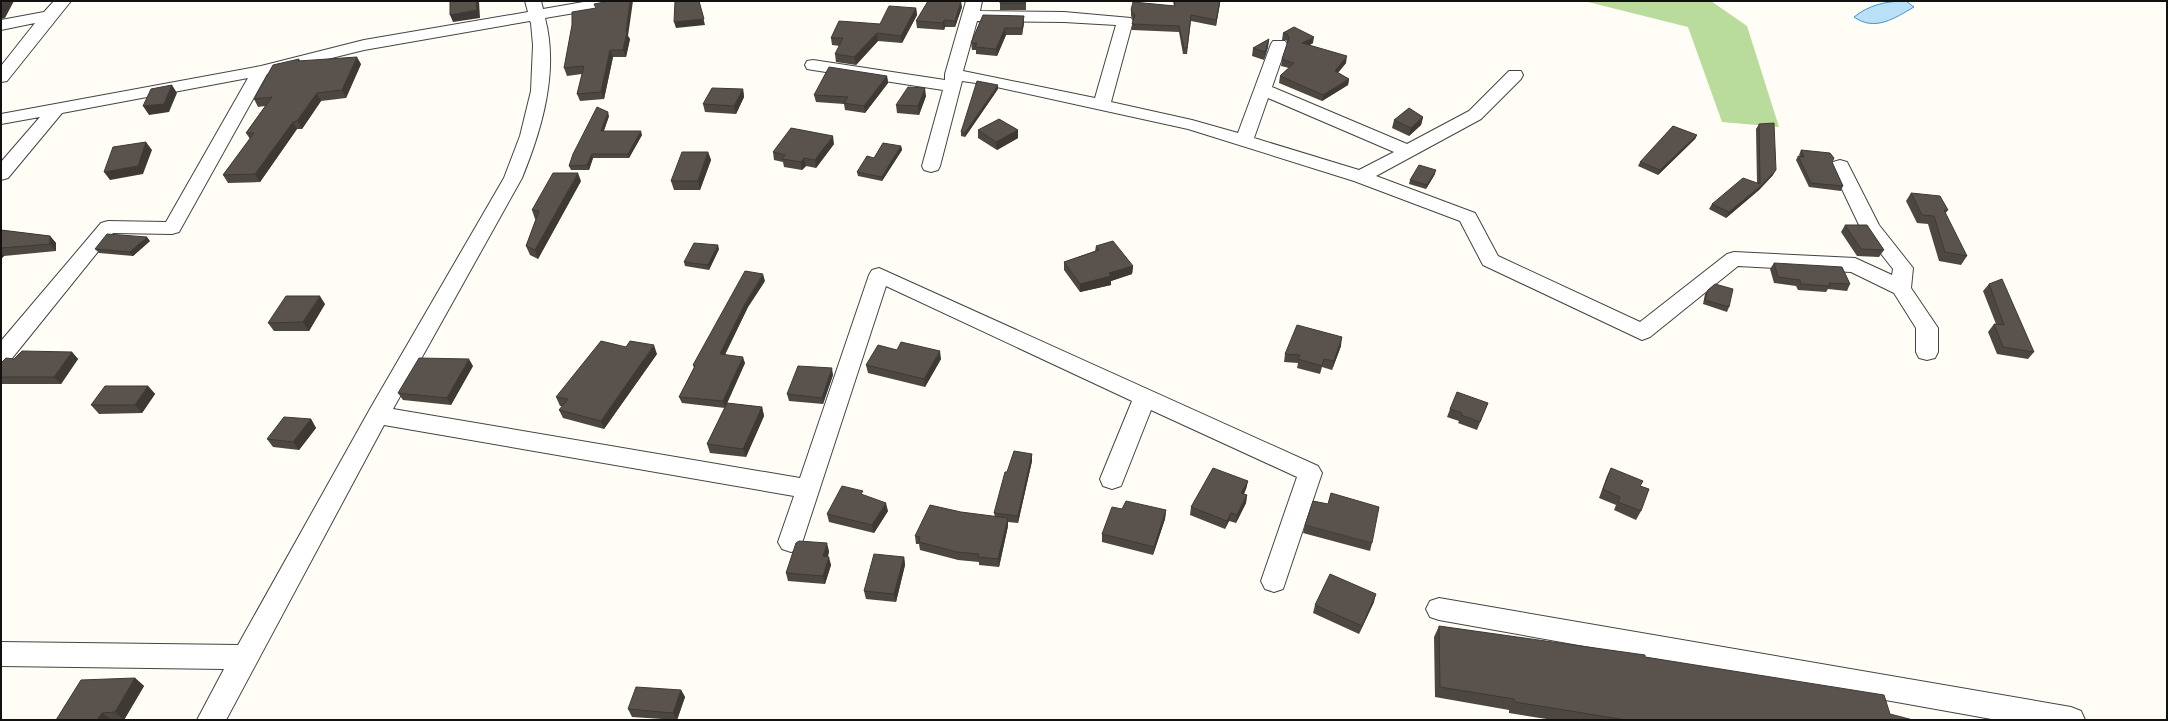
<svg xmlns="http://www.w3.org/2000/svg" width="2168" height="721" viewBox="0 0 2168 721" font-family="Lora,serif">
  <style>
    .forest { fill: #b9dc9c }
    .water { fill: #b9e0f7; stroke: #3f96cf }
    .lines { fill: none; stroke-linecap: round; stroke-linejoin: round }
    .minor-casing { stroke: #444; stroke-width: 2 }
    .minor { fill: #fff; fill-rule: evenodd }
    .wall { fill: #4d4742 }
    .shaded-wall { fill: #3f3936 }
    .building { fill: #5a524d; stroke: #3f3936 }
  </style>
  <rect width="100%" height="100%" fill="#fffdf5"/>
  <path class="forest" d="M1584 1H1711L1747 26 1779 127 1722 122 1688 27Z"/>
  <path class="water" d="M1906 1 1914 7C1895 18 1875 32 1854 17 1869 5 1886 1 1906 1Z"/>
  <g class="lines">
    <g class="minor-casing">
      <path id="minor" d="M54 1H71L7 81 1 82V66L35 23 1 30V20L44 12Z
        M525 1H541L543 9 589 1H624L621 4 616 6 545 18C559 71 542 129 522 178L393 409 800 478 869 275 872 270 879 268 1318 466 1322 473 1283 589 1274 592 1265 589 1261 581 1297 477 1151 410 1121 486 1112 489 1103 486 1100 479 1132 401 886 286 800 549 791 552 782 549 778 542 794 496 384 425 226 720H197L224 669 1 666V642L238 645 370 409 504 178 520 136 531 91 533 45 531 23 530 21 364 50 267 74 179 232 172 234 113 233 9 362 1 364V341L101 223 108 221 166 222 248 78 62 113 8 178 1 180V162L40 117 1 124V114L261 66 364 40 528 12Z
        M966 1H982L980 11 1064 12 1131 18 1133 21 1111 102 1192 120 1238 133 1271 44 1273 41H1285L1287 44 1272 87 1407 144 1469 111 1509 71H1521L1523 75 1521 79 1481 119 1376 176 1475 213 1498 256 1640 322 1727 254 1734 252 1855 258 1892 275 1893 269 1860 227 1831 166 1833 162 1840 160 1847 162 1879 225 1913 268 1911 288 1938 328V352L1935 358 1927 360 1919 358 1916 352V328L1894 293 1851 272 1738 266 1650 337 1642 340 1483 265 1460 221 1354 181 1188 129 983 84 962 81 940 166 938 170 931 172 924 170 922 166 943 90 813 70 807 69 805 65 807 61 813 60 945 80V74ZM977 21 1064 22 1116 25 1095 98 963 71ZM1268 98 1394 152 1359 170 1254 138Z
        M1439 598 2071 707 2081 711 2085 720H1997L1439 620 1430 617 1426 609 1430 601Z"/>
    </g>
    <use href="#minor" class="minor"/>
  </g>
  <path class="wall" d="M1026 1V10H1000V3Z
    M1173 1H1220L1216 26 1191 21 1187 54H1183L1179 32 1132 30V24L1133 20 1131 16V10L1174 6Z
    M962 7 955 27H945L944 30 917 28 916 21Z
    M596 8 628 36 630 39 626 57H613L604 99 580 101 577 94 582 74 567 76 564 68Z
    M916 8 917 15 902 43 878 41 856 65 836 62 835 54 840 46 832 45 831 38 880 24Z
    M983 15 1024 23 1022 35H1006L997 56 976 54V50H972L971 43Z
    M1294 27 1313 43 1309 45 1346 63 1338 73 1349 79 1348 85 1322 101 1279 83 1280 76 1289 68 1281 66 1282 59 1288 43 1286 40H1282L1283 33Z
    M1269 39 1268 47 1264 60 1252 56 1253 48Z
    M299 59 300 61 361 64 346 98 321 101 302 129H297L260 182 228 183 223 175 250 139 246 133 265 106 258 107 254 99Z
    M887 76 888 83 865 113 845 110 844 104 816 102 814 95Z
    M743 89 744 97 736 114 705 112 703 104Z
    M998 89 965 137 961 136V132Z
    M926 96 919 115 897 113 896 105Z
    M609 116 604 131 642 135 629 158H593L589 170H571L569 166Z
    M1423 117 1421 125 1409 136 1392 128 1394 120Z
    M1759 124 1773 175 1759 190 1726 218 1709 209 1712 204 1757 183 1756 129Z
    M978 130H1018V138L997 150 978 138Z
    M1697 135 1695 139 1658 175 1638 166 1640 162Z
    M834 144 816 168 806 166 802 170 784 167 783 162 774 160 773 152Z
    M901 146 902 150 882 181 858 176 857 172 874 158Z
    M1801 150 1832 162 1843 186 1841 191 1809 187 1796 160 1798 156H1800L1799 155Z
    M708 152 711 160 700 190H674L671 181Z
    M1435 174 1426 189 1409 184 1410 180Z
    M581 181 538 259 530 255 526 246 536 219H535L532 210Z
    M1911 193 1948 210 1945 214 1967 256 1961 265 1939 261 1928 224 1917 223 1906 201Z
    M1845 225 1884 250 1879 257 1857 256 1841 232Z
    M1 230 50 236 56 243V251L4 256 1 259Z
    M150 241 133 256 99 253 95 249Z
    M1096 246 1133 266 1132 274 1111 281V285L1080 292 1064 270V262L1095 251Z
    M719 249 709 270 685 266 684 262Z
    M1774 263 1850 284 1847 291 1828 289 1826 292 1798 290 1796 286 1774 283 1770 269Z
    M765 281 748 307 725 354 745 363 727 403 762 407 764 416 746 457 710 453 707 444 725 408 682 403 679 397 694 368 693 365Z
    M1989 284 2034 352 2028 359 1997 354 1988 332 1994 324H1996L1983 291Z
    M1708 290 1729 307 1727 312 1703 304 1705 294Z
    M325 304 309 331H274L268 323Z
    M1341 346 1332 370 1322 367 1320 374 1297 368 1298 363 1284 362 1285 354Z
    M897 350 941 359 925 387 868 373 866 365Z
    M72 352 78 359 61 384H1V363L14 359Z
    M657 354 604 429 563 418 559 410 562 406H560L556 397Z
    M473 366 451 405 403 400 398 393Z
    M833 375 823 404 789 401 787 394Z
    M148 386 155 394 142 413 99 414 91 405Z
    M1488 403 1477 430 1458 423 1459 421 1447 417 1450 409Z
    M311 419 316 428 299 450 273 447 267 439Z
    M1032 454V461L1018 523 1008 522V526L999 567 979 565V562L958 560 920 550 919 544H916L915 536 961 512 995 517 994 513 1007 472Z
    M1611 468 1640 486 1641 511 1636 520 1614 510 1616 505 1599 498 1607 476Z
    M1248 481 1246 489 1244 494 1247 495 1246 503 1236 523 1229 521 1225 529 1190 515 1191 507Z
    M1122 509 1166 510 1165 519 1153 555 1102 542V534Z
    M888 511 874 533 829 522 827 514Z
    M1305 525 1372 543 1370 551 1303 533Z
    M829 551 828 557 831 565 825 584 788 581 786 573Z
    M904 557 905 565 896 602 866 599 864 591Z
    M1374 602 1359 634 1313 613 1315 605Z
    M1439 626 1645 657 1913 720H1553L1509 713V710L1435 697 1434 637Z
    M135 678 144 686 124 720H56Z
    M681 690 685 697 677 720 632 717 628 709Z"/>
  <path class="shaded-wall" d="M4 1H14L5 18 1 19V6Z
    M476 1H479L480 18 453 22 450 15Z
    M630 1H633L628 36 630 39 626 57 623 50Z
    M699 1 705 25 676 28 674 22Z
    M961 1 962 7 955 27V21Z
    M1220 1V4L1216 26V20Z
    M916 8 917 15 902 43 901 36Z
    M1024 16V23L1022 35V28Z
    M944 20 945 27 944 30 943 23Z
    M1005 28 1006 35 997 56 996 49Z
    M877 33 878 41 856 65 854 57Z
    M1314 37 1313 43 1302 50V43Z
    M1269 39 1268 47 1264 60 1265 52Z
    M610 50 613 57 604 99 601 92Z
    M1347 56 1346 63 1334 77 1335 71Z
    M357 57 361 64 346 98 342 90Z
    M887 76 888 83 865 113 864 106Z
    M1349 79 1348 85 1322 101 1323 95Z
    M172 85 177 93 169 112 149 115 143 106Z
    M998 85V89L965 137V133Z
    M925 88 926 96 919 115 918 106Z
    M743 89 744 97 736 114 734 106Z
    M317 93 321 101 302 129 297 121Z
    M608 112 609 116 602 135 601 131Z
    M1423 117 1421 125 1409 136 1411 128Z
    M293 122 297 129 260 182 255 174Z
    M1018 130V138L997 150 996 142Z
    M641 131 642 135 629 158 628 154Z
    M1697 135 1695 139 1658 175 1660 170Z
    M833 136 834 144 816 168 815 160Z
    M146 142 152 150 143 174 110 180 104 172Z
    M901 146 902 150 882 181V177Z
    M708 152 711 160 700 190 698 181Z
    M592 154 593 158 589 170 587 165Z
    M804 158 806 166 802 170 801 162Z
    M1436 170 1435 174 1426 189 1427 185Z
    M1776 170 1773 175 1759 190 1726 218 1729 212Z
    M578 173 581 181 538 259 535 250Z
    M50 236 56 243V251L50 244Z
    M147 237 150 241 133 256 130 252Z
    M718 245 719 249 709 270 708 265Z
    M1 252 4 256 1 259Z
    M1133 266 1132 274 1111 281V285L1080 292V284L1109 273Z
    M763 274 765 281 748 307 722 361 720 354 747 300Z
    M320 296 325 304 309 331 303 322Z
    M1342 337 1341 346 1332 370 1334 361Z
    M654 345 657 354 604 429 601 421Z
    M940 351 941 359 925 387 924 379Z
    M72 352 78 359 61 384 54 377Z
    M743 357 745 363 725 408 723 401Z
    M469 359 473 366 451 405 447 398Z
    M832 368 833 375 823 404 822 398Z
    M148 386 155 394 142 413 135 405Z
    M762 407 764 416 746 457 743 449Z
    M311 419 316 428 299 450 293 442Z
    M1032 454V461L1018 523V516Z
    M1248 481 1246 489 1240 501 1241 493Z
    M1247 495 1246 503 1236 523 1237 515Z
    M886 503 888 511 874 533 872 525Z
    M1166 510 1165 519 1153 555 1154 547Z
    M1231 513 1229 521 1225 529 1227 521Z
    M1008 518V526L999 567 998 559Z
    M827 543 829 551 826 564 823 556Z
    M829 557 831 565 825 584 823 576Z
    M904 557 905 565 896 602 894 594Z
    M1376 594 1374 602 1359 634 1362 626Z
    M135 678 144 686 124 720 115 712Z
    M681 690 685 697 677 720 673 713Z
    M102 713 112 720H97Z"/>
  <path class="building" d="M1 1H4L1 6Z
    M450 1H476L477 10 450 15Z
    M610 1H630L626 32H627L623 50H610L601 92 577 94 584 66 564 68 572 25V12L596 8 594 4Z
    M675 1H699L704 19 674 22Z
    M928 1H961L955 21 944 20 943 23 916 21Z
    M1000 1H1026L1025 3H1000Z
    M1174 1H1220L1216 20 1191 15 1187 48H1184L1179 26 1132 24 1135 15 1131 10 1133 2 1175 6Z
    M889 6 916 8 901 36 877 33 854 57 835 54 843 38H831L839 21 880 24Z
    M983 15 1024 16 1022 28H1005L996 49 975 47 977 43H971Z
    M1294 27 1314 37 1302 43 1347 56 1335 71 1349 79 1323 95 1280 76 1294 63 1282 59 1289 38 1287 34 1283 33Z
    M1269 39 1265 52 1253 48Z
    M357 57 342 90 317 93 297 121 293 122 255 174 223 175 254 133H246L272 97 254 99 273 65 299 59 298 61Z
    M829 67 887 76 864 106 844 103 848 97 814 95Z
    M977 81 998 85 965 133 961 132Z
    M172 85 164 104 143 106 151 89Z
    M908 87 925 88 918 106 896 105Z
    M712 88 743 89 734 106 703 104Z
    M597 107 608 112 601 131H641L628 154H592L587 165 569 166 573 154Z
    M1409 108 1423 117 1411 128 1394 120Z
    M999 119 1018 130 996 142 978 130Z
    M1774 123 1776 170 1762 185 1729 212 1712 204 1743 178 1760 184 1759 124Z
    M1673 126 1697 135 1660 170 1640 162Z
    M791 128 833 136 815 160 804 158 801 162 782 159 785 155 773 152Z
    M146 142 138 166 104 172 113 147Z
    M883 143 901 146 882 177 857 172 867 156 874 158Z
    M1801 150 1830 153 1834 158 1832 162 1843 186 1811 183 1798 156 1804 157Z
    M682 152H708L698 181H671Z
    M1419 165 1436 170 1427 185 1410 180Z
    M553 173H578L535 250 526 246 539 211 532 210Z
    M1911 193 1940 196 1948 210H1944L1967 256 1945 252 1934 216 1922 215Z
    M1845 225H1867L1884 250 1861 249Z
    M1 230 50 236V244L1 248Z
    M107 234 147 237 130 252 95 249Z
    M1113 241 1133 266 1109 273 1111 276 1080 284 1064 262 1099 250 1096 246Z
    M694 243 718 245 708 265 684 262Z
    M1774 263 1842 267 1850 284 1829 283 1830 286 1801 284 1800 280 1778 277Z
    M745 271 763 274 747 300 720 354 743 357 723 401 679 397 695 366 693 365Z
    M2002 279 2034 352 2003 347 1994 324 2004 325 1989 284Z
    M1715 284 1733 289 1729 307 1705 300 1708 290Z
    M286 296H320L303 322 268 323Z
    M1297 325 1342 337 1334 361 1324 359 1322 366 1298 359 1300 355 1285 354Z
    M601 341 626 347 630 341 654 345 601 421 559 410 568 399 556 397Z
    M901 342 940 351 924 379 866 365 878 345 897 350Z
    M22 351 72 352 54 377H1V363L6 358 14 359Z
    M419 358 469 359 447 398 398 393Z
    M798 366 832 368 822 398 787 394Z
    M105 386H148L135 405H91Z
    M1457 392 1488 403 1480 422 1461 415 1462 413 1450 409Z
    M727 403 762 407 743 449 707 444Z
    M284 417 311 419 293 442 267 439Z
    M1014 451 1032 454 1018 516 994 513 1005 472H1007Z
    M1213 468 1248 481 1241 493 1247 495 1237 515 1231 513 1227 521 1191 507Z
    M1611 468 1643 481 1640 486 1649 489 1641 511 1618 502 1620 497 1603 489Z
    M842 486 863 491 861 494 886 503 872 525 827 514Z
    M1331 493 1379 507 1372 543 1305 525 1313 501 1328 504Z
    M1126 501 1166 510 1154 547 1102 534 1112 507 1122 509Z
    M930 505 961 512 1008 518 998 559 978 557 979 554 957 552 919 542 920 537 915 536Z
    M799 541 827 543 823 556 829 557 823 576 786 573 796 543Z
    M874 554 904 557 894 594 864 591Z
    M1330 574 1376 594 1362 626 1315 605Z
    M1439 626 1645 655V657L1884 695 1890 714 1913 720H1626L1515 702 1514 699 1440 687Z
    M135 678 115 712 102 713 97 720H56L81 680Z
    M636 687 681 690 673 713 628 709Z"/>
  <rect width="2168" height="721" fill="none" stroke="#111111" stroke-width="4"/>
</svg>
